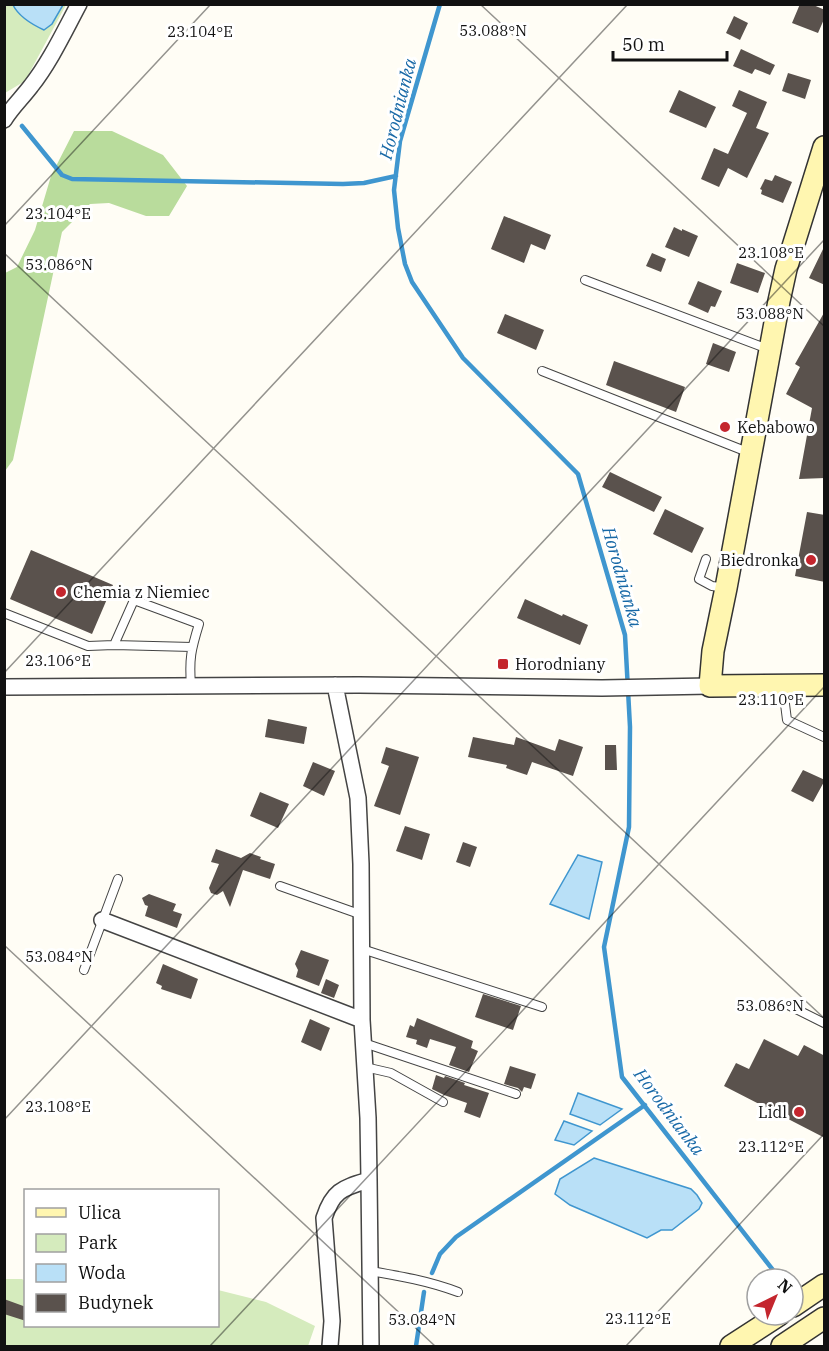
<svg xmlns="http://www.w3.org/2000/svg" width="829" height="1351" viewBox="0 0 829 1351" font-family="'IBM Plex Serif',serif">
  <style>
    .green { fill: #d5ebbd }
    .forest { fill: #b9dc9c }
    .water { fill: #b9e0f7; stroke: #3f96cf; stroke-width: 1.5 }
    .lines { fill: none; stroke-linecap: round; stroke-linejoin: round }
    .stream { stroke: #3f96cf; stroke-width: 4.5 }
    .building { fill: #5a524d }
    .lane-casing { stroke: #444; stroke-width: 10 }
    .street-casing { stroke: #444; stroke-width: 18 }
    .secondary-casing { stroke: #333; stroke-width: 24 }
    .lane { stroke: #fff; stroke-width: 8 }
    .street { stroke: #fff; stroke-width: 15 }
    .secondary { stroke: #fff6b0; stroke-width: 21 }
    .ticks { fill: none; stroke: #111; stroke-width: 1.5; stroke-opacity: 0.45 }
    .poi-dot { fill: #c4262e; stroke: #fff; stroke-width: 2 }
    .labels { text-anchor: middle; stroke-width: 6; stroke-linejoin: round; paint-order: stroke }
    .poi-label { font-size: 16px; fill: #111; stroke: #fff; text-anchor: start }
    .water-label { font-size: 18px; font-style: italic; fill: #1768a6; stroke: #fff }
    .ticks-label { font-size: 15px; text-anchor: middle; fill: #111; stroke: #fff; stroke-width: 6; stroke-linejoin: round; paint-order: stroke }
  </style>
  <rect width="100%" height="100%" fill="#fffdf5"/>
  <path class="green" d="M5 5H66L25 81 5 93Z
    M5 1279H22L25 1281 26 1326H218V1290L266 1302 315 1326 308 1346H5Z"/>
  <path class="forest" d="M74 131H112L163 155 187 186 169 216H146L109 203 90 204 62 232 13 460 5 471V273L17 267 35 230 51 176Z"/>
  <path class="water" d="M13 5H63L52 24 44 30C31 24 19 17 13 5Z
    M578 855 602 862 589 919 550 904Z
    M578 1093 622 1109 600 1125 570 1114Z
    M564 1121 592 1131 574 1145 555 1140Z
    M594 1158 691 1189 697 1195 702 1203 699 1209 672 1230H661L647 1238 570 1205 555 1194 560 1179Z"/>
  <g class="lines">
    <path class="stream" d="M440 4 400 141 394 190 398 228 405 264 412 282 463 358 578 474 625 635 630 727 629 827 604 947 622 1077 780 1279
      M22 126 62 175 72 179 343 184 364 183 396 176
      M432 1273 440 1254 456 1237 645 1105
      M416 1346 424 1292"/>
  </g>
  <path class="building" d="M800 4H811L825 10V17L818 33 792 23Z
    M734 16 748 23 740 40 726 33Z
    M741 49 775 65 770 75 755 69 752 74 733 66Z
    M788 73 811 80 805 99 782 91Z
    M679 90 716 107 706 128 669 112Z
    M739 90 767 102 756 128 769 133 747 178 728 168 719 187 701 179 714 148 728 154 747 113 732 106Z
    M775 175 792 182 783 203 761 194 762 190 760 189 765 179 772 181Z
    M504 216 551 235 545 250 531 244 524 263 491 249Z
    M674 227 682 231V229L698 236 689 257 665 247Z
    M825 245V285L809 278Z
    M652 253 666 259 661 272 646 266Z
    M737 263 765 273 758 293 730 283Z
    M698 281 722 291 715 307 711 306 708 313 688 304Z
    M825 311V478L799 479 812 408 786 394 800 367 795 364Z
    M505 314 544 330 536 350 497 333Z
    M713 343 736 352 729 372 706 364Z
    M614 361 685 387 676 412 606 385Z
    M610 472 662 497 654 512 602 487Z
    M665 509 704 528 692 553 653 534Z
    M807 512 825 515V582L795 576Z
    M31 550 113 585 92 634 10 599Z
    M525 599 562 616 563 614 588 625 580 645 517 618Z
    M268 719 307 727 304 744 265 737Z
    M473 737 514 745 516 737 555 751 559 739 583 747 573 776 532 762 527 775 506 768 507 765 468 757Z
    M605 745H616L617 770H605Z
    M386 747 419 757 400 815 374 806 389 766 381 763Z
    M313 762 335 771 324 796 303 786Z
    M803 770 825 780 813 802 791 791Z
    M260 792 289 804 278 828 250 816Z
    M405 826 430 834 422 860 396 851Z
    M463 842 477 847 470 867 456 862Z
    M216 849 241 858 250 853 261 857 260 859 275 864 270 879 243 870 230 907 223 891 217 895 211 893 209 888 219 864 211 862Z
    M149 894 176 904 173 911 182 914 177 928 145 916 148 906 145 905 142 898Z
    M301 950 329 960 319 986 296 977 298 970 295 964Z
    M163 964 198 979 191 999 161 989 162 986 156 983Z
    M326 979 339 985 334 998 321 993Z
    M483 994 521 1006 513 1030 475 1017Z
    M417 1018 473 1041 471 1048 478 1051 469 1072 449 1065 456 1047 430 1039 427 1048 416 1044 417 1040 406 1037 410 1025 414 1027Z
    M310 1019 330 1028 321 1051 301 1042Z
    M764 1039 798 1056 804 1045 825 1056V1138L724 1086 736 1063 749 1069Z
    M510 1066 536 1074 531 1089 524 1087 522 1092 518 1088 504 1084Z
    M436 1075 444 1078 445 1076 465 1083 464 1085 489 1093 480 1118 464 1112 467 1103 444 1095 432 1089Z
    M4 1299 26 1307V1321L4 1314Z"/>
  <g class="lines">
    <g class="lane-casing">
      <path id="lane" d="M585 280 768 349
        M542 371 750 453
        M706 559 699 579 712 586 726 588
        M4 613 88 646 114 645 134 600 199 624C191 650 189 659 191 685
        M114 645 192 647
        M783 688 787 720 824 737
        M280 886 362 915
        M362 949 542 1007
        M84 970 118 879
        M788 1005 824 1023
        M364 1043 516 1094
        M365 1067 391 1073 443 1102
        M370 1271C400 1276 429 1281 458 1292"/>
    </g>
    <g class="street-casing">
      <path id="street" d="M4 120C12 107 22 98 31 86 50 62 64 32 79 4
        M4 687 359 685 602 688 710 686
        M102 920 362 1020
        M369 1180 371 1346
        M330 1346 332 1321 324 1218C333 1190 343 1188 369 1180L368 1118 362 1020 361 864 358 798 335 685"/>
    </g>
    <g class="secondary-casing">
      <path id="secondary" d="M824 147 786 269 779 301 726 588 713 651 710 686 824 685
        M793 1306 824 1285
        M731 1346 779 1315
        M782 1346 824 1318"/>
    </g>
    <use href="#lane" class="lane"/>
    <use href="#street" class="street"/>
    <use href="#secondary" class="secondary"/>
  </g>
  <path class="ticks" d="M480 4 824 326M4 226 211 4M4 253 824 1018M4 673 628 4M4 945 435 1346M4 1120 824 240M210 1346 824 687M626 1346 824 1134"/>
  <g class="poi-dot">
    <circle cx="725" cy="427" r="6"/>
    <circle cx="811" cy="560" r="6"/>
    <circle cx="61" cy="592" r="6"/>
    <rect x="497" y="658" width="12" height="12" rx="3"/>
    <circle cx="799" cy="1112" r="6"/>
  </g>
  <g class="labels">
    <g class="poi-label">
      <text x="737" y="433">Kebabowo</text>
      <text x="799" y="566" text-anchor="end">Biedronka</text>
      <text x="73" y="598">Chemia z Niemiec</text>
      <text x="515" y="670">Horodniany</text>
      <text x="787" y="1118" text-anchor="end">Lidl</text>
    </g>
    <g class="water-label">
      <text transform="translate(398 109) rotate(-76)" y="6">Horodnianka</text>
      <text transform="translate(622 577) rotate(74)" y="6">Horodnianka</text>
      <text transform="translate(669 1112) rotate(53)" y="6">Horodnianka</text>
    </g>
  </g>
  <g class="ticks-label">
    <text x="493" y="36">53.088°N</text>
    <text x="200" y="37">23.104°E</text>
    <text x="58" y="219">23.104°E</text>
    <text x="771" y="258">23.108°E</text>
    <text x="59" y="270">53.086°N</text>
    <text x="770" y="319">53.088°N</text>
    <text x="58" y="666">23.106°E</text>
    <text x="771" y="705">23.110°E</text>
    <text x="59" y="962">53.084°N</text>
    <text x="770" y="1011">53.086°N</text>
    <text x="58" y="1112">23.108°E</text>
    <text x="771" y="1152">23.112°E</text>
    <text x="638" y="1324">23.112°E</text>
    <text x="422" y="1325">53.084°N</text>
  </g>
  <rect width="829" height="1351" fill="none" stroke="#111111" stroke-width="12"/>
  <rect x="24" y="1189" width="195" height="138" fill="#ffffff" stroke="#a0a0a0" stroke-width="1.5"/>
  <rect x="36" y="1208" width="30" height="9" fill="#fff6b0" stroke="#a0a0a0" stroke-width="1.5"/>
  <text x="78" y="1219" font-size="18" fill="#111111">Ulica</text>
  <rect x="36" y="1234" width="30" height="18" fill="#d5ebbd" stroke="#a0a0a0" stroke-width="1.5"/>
  <text x="78" y="1249" font-size="18" fill="#111111">Park</text>
  <rect x="36" y="1264" width="30" height="18" fill="#b9e0f7" stroke="#a0a0a0" stroke-width="1.5"/>
  <text x="78" y="1279" font-size="18" fill="#111111">Woda</text>
  <rect x="36" y="1294" width="30" height="18" fill="#5a524d" stroke="#a0a0a0" stroke-width="1.5"/>
  <text x="78" y="1309" font-size="18" fill="#111111">Budynek</text>
  <g transform="translate(775 1297) rotate(43)"><circle r="28" fill="#ffffff" stroke="#a0a0a0" stroke-width="1.5"/>
  <path d="M0-4.5L10 22L0 15L-10 22Z" fill="#c4262e"/>
  <text y="-9" font-size="16" font-weight="bold" text-anchor="middle" fill="#111111">N</text>
  </g>
  <path d="M613 51v9h114v-9" fill="none" stroke="#111111" stroke-width="3"/>
  <text x="622" y="51" font-size="18" fill="#111111" stroke="#ffffff" stroke-width="4.5" paint-order="stroke">50 m</text>
</svg>
